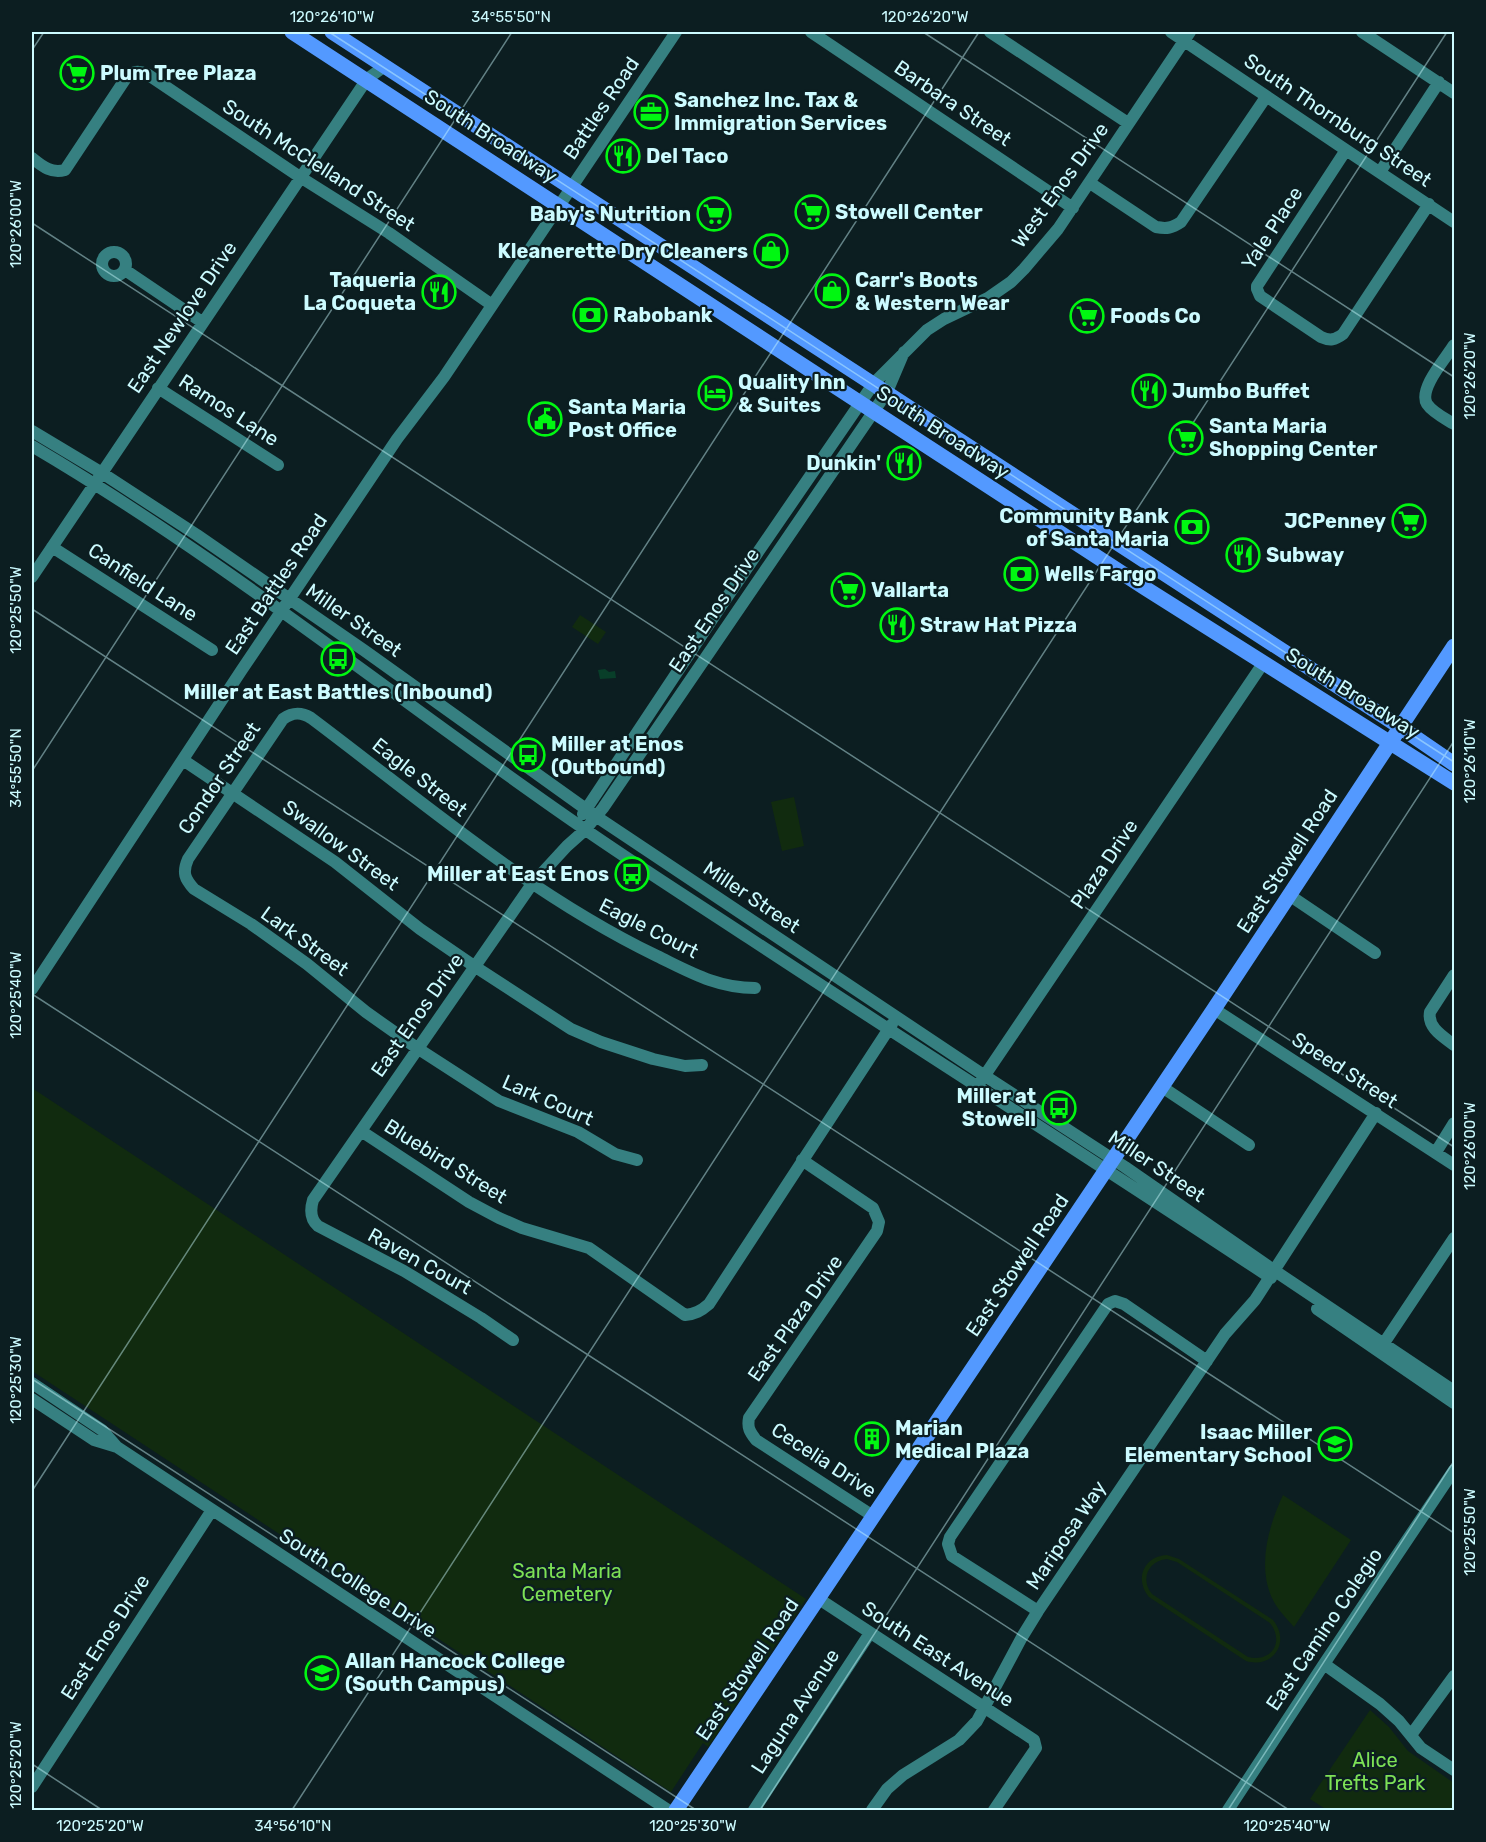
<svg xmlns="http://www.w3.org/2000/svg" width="1486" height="1842" viewBox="0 0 1486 1842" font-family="Rubik,sans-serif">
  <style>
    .green { fill: #112b0f; fill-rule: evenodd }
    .water { fill: #083e29 }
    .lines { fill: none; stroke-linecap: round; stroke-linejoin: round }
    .minor { stroke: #368081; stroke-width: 12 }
    .major { stroke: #5399ff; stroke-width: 15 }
    .ticks { fill: none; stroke: #ccfbff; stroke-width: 1.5; stroke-opacity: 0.45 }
    .labels { text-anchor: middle; stroke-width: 4.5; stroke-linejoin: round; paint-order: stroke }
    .poi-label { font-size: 20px; font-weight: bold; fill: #ccfbff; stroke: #0c1e21; text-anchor: start }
    .street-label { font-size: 20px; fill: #ccfbff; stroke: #0c1e21 }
    .park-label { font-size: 20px; fill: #7de156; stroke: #0c1e21 }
    .neatline { fill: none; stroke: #ccfbff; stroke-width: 2 }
    .ticks-label { font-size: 15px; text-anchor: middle; fill: #ccfbff }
  </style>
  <rect width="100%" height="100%" fill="#0c1e21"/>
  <path class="green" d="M580 615 606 632 598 644 572 627Z
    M794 797 804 846 782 851 771 802Z
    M32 1088 806 1599 708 1747 703 1743 671 1792 32 1371Z
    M1283 1495 1351 1540 1294 1627C1286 1618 1277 1609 1272 1598 1257 1565 1269 1525 1283 1495Z
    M1167 1555 1179 1559 1273 1620C1291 1642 1273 1669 1246 1661L1149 1597C1134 1579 1144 1556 1167 1555ZM1167 1559 1177 1562 1270 1623C1285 1642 1271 1663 1248 1657L1152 1594C1140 1579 1148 1561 1167 1559Z
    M1370 1710 1389 1727 1408 1751 1454 1783V1810H1327L1310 1799Z"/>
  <path class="water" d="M605 669 609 672 615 671 616 678 600 679 598 670Z"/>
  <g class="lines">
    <path class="minor" d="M811 32 1073 208
      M990 32 1128 123
      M1171 32 1346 150 1454 222
      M1362 32 1454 93
      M1346 150 1257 286V289L1260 296 1321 337C1330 341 1335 340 1343 334L1429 204
      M32 158C42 166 51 174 65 170L126 78C133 71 138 70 147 74L300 177 389 233 492 305
      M1380 172 1439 82
      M1090 183 1156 227C1167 229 1172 228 1181 222L1266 97
      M102 264a12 12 0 1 1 24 0a12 12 0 1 1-24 0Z
      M125 270 202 322
      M1454 345C1446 358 1418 389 1427 404 1433 413 1446 419 1454 424
      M158 388 278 465
      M32 431 102 473 197 535 365 651 597 817 985 1076 1125 1167 1275 1271 1454 1391
      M32 446C224 559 397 700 580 826 636 865 693 901 749 938 922 1052 1098 1163 1271 1278
      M52 547 212 650
      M32 577 367 79 385 66
      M183 760 335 862 420 929 474 966 554 1018 571 1029 601 1042 653 1059 685 1066 702 1065
      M583 814 721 606 874 383 927 330 944 319 988 298 1011 282 1024 269 1058 229 1190 32
      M1289 895 1375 953
      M1454 975 1430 1012C1427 1028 1444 1037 1454 1045
      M32 989 241 671 397 439 444 377 676 32
      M1214 1009 1454 1165
      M981 1081 1264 662
      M1162 1087 1249 1145
      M361 1131 469 1202 499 1218 522 1228 589 1248 685 1315C695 1314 701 1311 709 1304L892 1024
      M1436 1152 1454 1123
      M637 1160 615 1154 578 1132 499 1101 417 1048 366 1012 307 964 251 924 194 889C185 879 182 873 188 859L283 719C293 712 301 712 311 718 423 802 529 894 657 956 690 972 717 988 755 988
      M802 1160 873 1208 879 1222 877 1231 749 1418C747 1428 750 1432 756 1440L873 1516
      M1317 1309 1454 1403
      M513 1340 481 1318 404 1271 318 1226C310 1219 310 1210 313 1200L532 884 567 846 585 830 603 808 887 392 904 352
      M1380 1349 1454 1238
      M32 1383 102 1430 116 1446
      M32 1399 94 1440 117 1447 668 1810
      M819 1599 1034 1740 1036 1748 994 1810
      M1038 1611 952 1556 948 1544 950 1537 1108 1304 1115 1301 1124 1304 1207 1361
      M1324 1664 1380 1704 1399 1721 1421 1748 1454 1770
      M1411 1735 1454 1676
      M32 1787 212 1510
      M754 1810 870 1633
      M872 1810 887 1789 903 1775 959 1740 977 1721 1022 1637 1038 1611 1225 1334 1255 1300 1376 1113
      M1228 1810 1324 1664 1454 1470"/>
    <path class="major" d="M292 32 882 417 1145 588 1454 783
      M332 32 1400 727 1454 764
      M676 1810 1214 1009 1454 646"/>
  </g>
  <path class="ticks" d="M329 32 1454 762M923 32 1454 377M32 50 44 32M32 223 1454 1147M32 609 1454 1533M32 771 512 32M32 994 1289 1810M32 1379 696 1810M32 1491 979 32M32 1764 102 1810M292 1810 1447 32M760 1810 1454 741M1228 1810 1454 1461"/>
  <defs>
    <g id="supermarket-ring" transform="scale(1.725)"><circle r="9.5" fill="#0c1e21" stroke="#00f711" stroke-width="1.5"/><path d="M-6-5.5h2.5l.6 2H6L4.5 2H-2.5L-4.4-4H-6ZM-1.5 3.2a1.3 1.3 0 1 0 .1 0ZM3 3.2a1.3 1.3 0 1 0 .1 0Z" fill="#00f711"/></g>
    <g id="office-ring" transform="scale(1.725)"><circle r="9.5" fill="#0c1e21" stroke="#00f711" stroke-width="1.5"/><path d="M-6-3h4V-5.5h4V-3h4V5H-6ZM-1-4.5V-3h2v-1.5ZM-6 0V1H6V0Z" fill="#00f711"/></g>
    <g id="restaurant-ring" transform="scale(1.725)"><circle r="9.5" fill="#0c1e21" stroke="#00f711" stroke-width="1.5"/><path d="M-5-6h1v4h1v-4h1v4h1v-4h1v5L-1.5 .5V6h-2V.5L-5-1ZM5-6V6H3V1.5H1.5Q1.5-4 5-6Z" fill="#00f711"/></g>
    <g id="shop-ring" transform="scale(1.725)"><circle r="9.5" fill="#0c1e21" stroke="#00f711" stroke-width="1.5"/><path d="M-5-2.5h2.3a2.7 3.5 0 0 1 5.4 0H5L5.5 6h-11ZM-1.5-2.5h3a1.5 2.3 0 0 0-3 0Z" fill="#00f711"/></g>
    <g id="bank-ring" transform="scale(1.725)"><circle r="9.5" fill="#0c1e21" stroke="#00f711" stroke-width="1.5"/><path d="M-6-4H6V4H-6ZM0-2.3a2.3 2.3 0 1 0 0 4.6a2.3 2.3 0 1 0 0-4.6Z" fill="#00f711"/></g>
    <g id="hotel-ring" transform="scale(1.725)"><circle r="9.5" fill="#0c1e21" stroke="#00f711" stroke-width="1.5"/><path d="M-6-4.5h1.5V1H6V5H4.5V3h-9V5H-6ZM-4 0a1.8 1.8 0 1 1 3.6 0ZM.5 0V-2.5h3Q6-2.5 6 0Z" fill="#00f711"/></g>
    <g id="civic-ring" transform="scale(1.725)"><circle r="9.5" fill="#0c1e21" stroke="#00f711" stroke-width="1.5"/><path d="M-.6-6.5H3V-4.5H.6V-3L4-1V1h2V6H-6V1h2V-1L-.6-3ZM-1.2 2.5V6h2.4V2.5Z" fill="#00f711"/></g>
    <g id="bus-ring" transform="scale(1.725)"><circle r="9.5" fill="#0c1e21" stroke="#00f711" stroke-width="1.5"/><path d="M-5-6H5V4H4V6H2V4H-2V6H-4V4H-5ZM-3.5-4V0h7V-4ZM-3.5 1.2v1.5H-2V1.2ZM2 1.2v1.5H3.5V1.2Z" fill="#00f711"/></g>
    <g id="building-ring" transform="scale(1.725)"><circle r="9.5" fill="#0c1e21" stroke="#00f711" stroke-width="1.5"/><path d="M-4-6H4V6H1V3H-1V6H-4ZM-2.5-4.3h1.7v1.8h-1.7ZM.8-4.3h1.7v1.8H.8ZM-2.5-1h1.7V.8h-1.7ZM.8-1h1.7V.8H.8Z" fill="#00f711"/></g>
    <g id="school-ring" transform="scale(1.725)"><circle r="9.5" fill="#0c1e21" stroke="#00f711" stroke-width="1.5"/><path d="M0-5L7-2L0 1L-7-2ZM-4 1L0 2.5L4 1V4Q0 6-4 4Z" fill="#00f711"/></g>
    <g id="university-ring" transform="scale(1.725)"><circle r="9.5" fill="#0c1e21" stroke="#00f711" stroke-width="1.5"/><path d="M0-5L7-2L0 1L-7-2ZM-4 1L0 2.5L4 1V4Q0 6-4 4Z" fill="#00f711"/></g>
  </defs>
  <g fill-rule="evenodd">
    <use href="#supermarket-ring" x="77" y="73"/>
    <use href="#office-ring" x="651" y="112"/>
    <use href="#restaurant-ring" x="623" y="156"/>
    <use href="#supermarket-ring" x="812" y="212"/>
    <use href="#supermarket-ring" x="714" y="214"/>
    <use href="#shop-ring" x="771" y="251"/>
    <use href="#shop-ring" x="832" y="291"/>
    <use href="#restaurant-ring" x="439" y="292"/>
    <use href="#bank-ring" x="590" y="315"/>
    <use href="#supermarket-ring" x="1087" y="316"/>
    <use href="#restaurant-ring" x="1149" y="391"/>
    <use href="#hotel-ring" x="715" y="393"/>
    <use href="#civic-ring" x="545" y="419"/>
    <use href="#supermarket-ring" x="1186" y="438"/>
    <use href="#restaurant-ring" x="904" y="463"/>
    <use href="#supermarket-ring" x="1409" y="521"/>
    <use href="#bank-ring" x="1192" y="527"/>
    <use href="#restaurant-ring" x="1243" y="555"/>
    <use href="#bank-ring" x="1021" y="574"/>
    <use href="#supermarket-ring" x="848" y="590"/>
    <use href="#restaurant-ring" x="897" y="625"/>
    <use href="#bus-ring" x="338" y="659"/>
    <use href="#bus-ring" x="528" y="755"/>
    <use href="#bus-ring" x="632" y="874"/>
    <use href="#bus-ring" x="1059" y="1108"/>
    <use href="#building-ring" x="872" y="1439"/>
    <use href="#school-ring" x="1335" y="1444"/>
    <use href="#university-ring" x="322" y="1673"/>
  </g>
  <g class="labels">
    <g class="poi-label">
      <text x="100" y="80">Plum Tree Plaza</text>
      <text x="674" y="107">Sanchez Inc. Tax &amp;<tspan x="674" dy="23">Immigration Services</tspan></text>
      <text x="646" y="163">Del Taco</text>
      <text x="835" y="219">Stowell Center</text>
      <text x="691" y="221" text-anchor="end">Baby's Nutrition</text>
      <text x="748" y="258" text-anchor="end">Kleanerette Dry Cleaners</text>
      <text x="416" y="287" text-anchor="end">Taqueria<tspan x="416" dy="23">La Coqueta</tspan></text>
      <text x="855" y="287">Carr's Boots<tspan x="855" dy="23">&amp; Western Wear</tspan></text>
      <text x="613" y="322">Rabobank</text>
      <text x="1110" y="323">Foods Co</text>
      <text x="738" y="389">Quality Inn<tspan x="738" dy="23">&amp; Suites</tspan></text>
      <text x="1172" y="398">Jumbo Buffet</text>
      <text x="568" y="414">Santa Maria<tspan x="568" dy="23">Post Office</tspan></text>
      <text x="1209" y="433">Santa Maria<tspan x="1209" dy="23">Shopping Center</tspan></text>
      <text x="881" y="470" text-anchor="end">Dunkin'</text>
      <text x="1169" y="523" text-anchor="end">Community Bank<tspan x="1169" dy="23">of Santa Maria</tspan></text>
      <text x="1386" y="528" text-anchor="end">JCPenney</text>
      <text x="1266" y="562">Subway</text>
      <text x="1044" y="581">Wells Fargo</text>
      <text x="871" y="597">Vallarta</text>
      <text x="920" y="632">Straw Hat Pizza</text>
      <text x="338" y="699" text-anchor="middle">Miller at East Battles (Inbound)</text>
      <text x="551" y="751">Miller at Enos<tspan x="551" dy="23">(Outbound)</tspan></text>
      <text x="609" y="881" text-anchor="end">Miller at East Enos</text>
      <text x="1036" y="1103" text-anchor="end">Miller at<tspan x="1036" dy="23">Stowell</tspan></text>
      <text x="895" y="1435">Marian<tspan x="895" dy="23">Medical Plaza</tspan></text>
      <text x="1312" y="1439" text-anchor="end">Isaac Miller<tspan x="1312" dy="23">Elementary School</tspan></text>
      <text x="345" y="1668">Allan Hancock College<tspan x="345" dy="23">(South Campus)</tspan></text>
    </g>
    <g class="street-label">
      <text transform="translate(953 103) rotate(34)" y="7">Barbara Street</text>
      <text transform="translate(601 108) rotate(-56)" y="7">Battles Road</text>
      <text transform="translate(1338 120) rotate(34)" y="7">South Thornburg Street</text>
      <text transform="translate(491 136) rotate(33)" y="7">South Broadway</text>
      <text transform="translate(319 165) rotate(33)" y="7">South McClelland Street</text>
      <text transform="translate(1060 185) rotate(-54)" y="7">West Enos Drive</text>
      <text transform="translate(1272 228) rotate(-57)" y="7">Yale Place</text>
      <text transform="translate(182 317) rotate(-56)" y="7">East Newlove Drive</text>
      <text transform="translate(229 410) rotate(33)" y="7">Ramos Lane</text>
      <text transform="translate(943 432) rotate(33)" y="7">South Broadway</text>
      <text transform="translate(143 582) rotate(33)" y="7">Canfield Lane</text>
      <text transform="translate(276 584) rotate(-56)" y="7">East Battles Road</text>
      <text transform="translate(714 610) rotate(-56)" y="7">East Enos Drive</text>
      <text transform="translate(354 620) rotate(35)" y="7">Miller Street</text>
      <text transform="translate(1353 693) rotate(32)" y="7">South Broadway</text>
      <text transform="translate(420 777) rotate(38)" y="7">Eagle Street</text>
      <text transform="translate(219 778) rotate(-56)" y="7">Condor Street</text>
      <text transform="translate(341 845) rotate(36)" y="7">Swallow Street</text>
      <text transform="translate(1287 861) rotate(-57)" y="7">East Stowell Road</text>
      <text transform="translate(1104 864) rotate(-56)" y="7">Plaza Drive</text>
      <text transform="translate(752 897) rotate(34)" y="7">Miller Street</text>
      <text transform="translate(649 928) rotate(27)" y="7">Eagle Court</text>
      <text transform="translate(305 941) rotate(36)" y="7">Lark Street</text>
      <text transform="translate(417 1015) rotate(-55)" y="7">East Enos Drive</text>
      <text transform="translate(1345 1070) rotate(33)" y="7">Speed Street</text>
      <text transform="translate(548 1100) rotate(24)" y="7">Lark Court</text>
      <text transform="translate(446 1161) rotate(32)" y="7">Bluebird Street</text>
      <text transform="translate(1157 1166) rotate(34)" y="7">Miller Street</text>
      <text transform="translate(420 1261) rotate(29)" y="7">Raven Court</text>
      <text transform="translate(1017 1265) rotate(-56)" y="7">East Stowell Road</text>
      <text transform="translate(795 1318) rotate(-55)" y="7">East Plaza Drive</text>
      <text transform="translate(824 1460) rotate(33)" y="7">Cecelia Drive</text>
      <text transform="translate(1066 1535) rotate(-56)" y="7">Mariposa Way</text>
      <text transform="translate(358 1583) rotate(33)" y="7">South College Drive</text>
      <text transform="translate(1324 1629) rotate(-56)" y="7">East Camino Colegio</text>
      <text transform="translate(105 1637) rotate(-57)" y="7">East Enos Drive</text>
      <text transform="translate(938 1654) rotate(33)" y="7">South East Avenue</text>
      <text transform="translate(747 1669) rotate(-56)" y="7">East Stowell Road</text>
      <text transform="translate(795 1711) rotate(-57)" y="7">Laguna Avenue</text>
    </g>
    <g class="park-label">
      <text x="567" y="1578">Santa Maria<tspan x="567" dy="23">Cemetery</tspan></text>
      <text x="1375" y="1767">Alice<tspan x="1375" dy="23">Trefts Park</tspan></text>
    </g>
  </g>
  <rect width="1486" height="1842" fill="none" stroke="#0c1e21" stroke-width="66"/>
  <rect x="33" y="33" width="1420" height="1776" class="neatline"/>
  <g class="ticks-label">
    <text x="332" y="22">120°26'10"W</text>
    <text x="511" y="22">34°55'50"N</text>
    <text x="925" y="22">120°26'20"W</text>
    <text transform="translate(16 224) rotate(-90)" y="5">120°26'00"W</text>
    <text transform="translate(1470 376) rotate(-90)" y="5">120°26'20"W</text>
    <text transform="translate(16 610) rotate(-90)" y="5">120°25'50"W</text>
    <text transform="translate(1470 761) rotate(-90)" y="5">120°26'10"W</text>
    <text transform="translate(16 768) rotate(-90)" y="5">34°55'50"N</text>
    <text transform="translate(16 995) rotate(-90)" y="5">120°25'40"W</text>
    <text transform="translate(1470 1146) rotate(-90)" y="5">120°26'00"W</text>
    <text transform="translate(16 1380) rotate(-90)" y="5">120°25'30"W</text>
    <text transform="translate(1470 1532) rotate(-90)" y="5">120°25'50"W</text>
    <text transform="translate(16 1765) rotate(-90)" y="5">120°25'20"W</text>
    <text x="100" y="1831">120°25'20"W</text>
    <text x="293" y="1831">34°56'10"N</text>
    <text x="693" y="1831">120°25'30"W</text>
    <text x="1287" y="1831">120°25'40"W</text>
  </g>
</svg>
